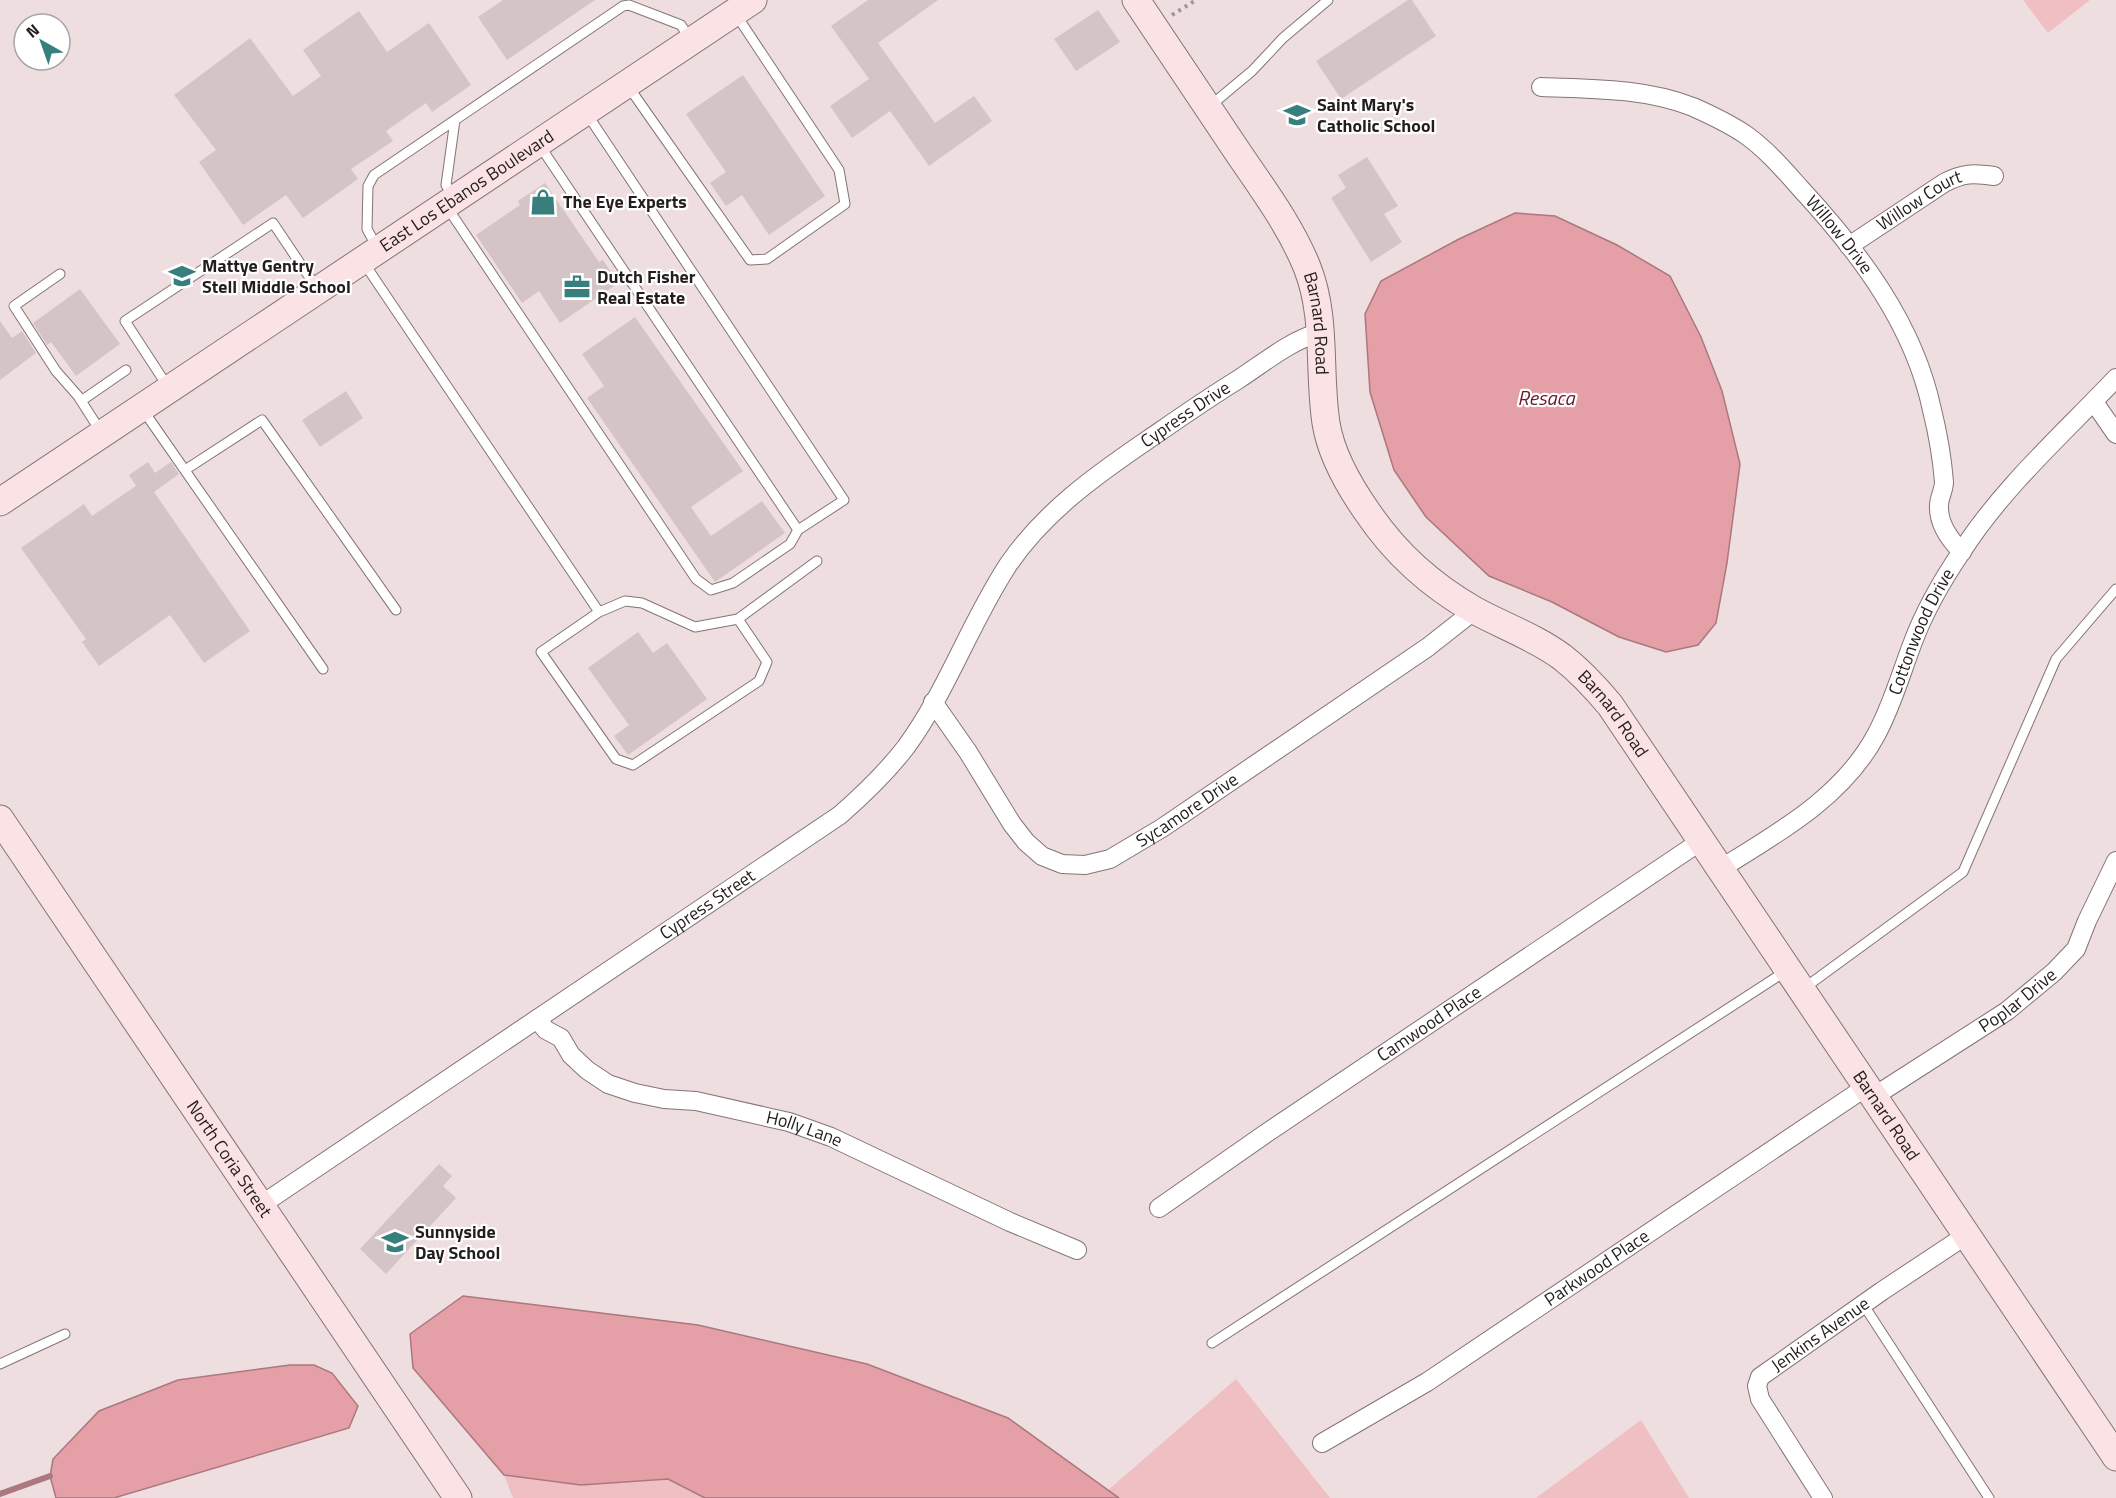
<svg xmlns="http://www.w3.org/2000/svg" width="2116" height="1498" viewBox="0 0 2116 1498" font-family="'Titillium Web',sans-serif">
  <style>
    .green { fill: #efbfc3 }
    .water { fill: #e49fa7; stroke: #aa787e; stroke-width: 1.5 }
    .lines { fill: none; stroke-linecap: round; stroke-linejoin: round }
    .stream { stroke: #aa787e; stroke-width: 6 }
    .building { fill: #d4c4c5 }
    .lane-casing { stroke: #837475; stroke-width: 11 }
    .street-casing { stroke: #837475; stroke-width: 20 }
    .secondary-casing { stroke: #837475; stroke-width: 29 }
    .path { stroke: #a19495; stroke-width: 4; stroke-dasharray: 3 4.5; stroke-linecap: butt }
    .lane { stroke: #fff; stroke-width: 9 }
    .street { stroke: #fff; stroke-width: 18 }
    .secondary { stroke: #fae2e5; stroke-width: 27 }
    .labels { text-anchor: middle; stroke-width: 4.5; stroke-linejoin: round; paint-order: stroke }
    .poi-label { font-size: 18px; font-weight: bold; fill: #231d1d; stroke: #fff; text-anchor: start }
    .street-label { font-size: 18px; fill: #231d1d; stroke: #fff }
    .water-label { font-size: 20px; font-style: italic; fill: #68182a; stroke: #fff }
  </style>
  <rect width="100%" height="100%" fill="#efdee0"/>
  <path class="green" d="M2023 0H2090L2048 33Z
    M1236 1379 1330 1498H1119L1108 1490Z
    M1641 1420 1689 1498H1536Z
    M504 1475 581 1485 668 1479 705 1498H513Z"/>
  <path class="water" d="M1515 213 1555 216 1617 245 1670 276 1701 337 1722 391 1740 464 1727 563 1716 623 1698 645 1666 652 1619 637 1552 602 1489 576 1426 517 1394 470 1370 392 1365 314 1381 281 1459 239Z
    M463 1296 698 1325 867 1364 1008 1418 1119 1498H705L668 1479 581 1485 504 1475 413 1368 410 1334Z
    M290 1365H314L332 1373 358 1406 349 1428 114 1498H56L50 1476 53 1459 99 1411 178 1380Z"/>
  <g class="lines">
    <path class="stream" d="M0 1494 50 1476"/>
  </g>
  <path class="building" d="M503 0H595L507 60 478 17Z
    M868 0H938L878 43 935 123 974 96 992 121 929 166 890 111 852 138 830 106 869 79 831 26Z
    M1408 0H1412L1436 36 1341 99 1316 61Z
    M1098 10 1120 42 1076 71 1054 39Z
    M359 11 387 52 429 23 471 85 432 112 426 103 386 131 393 141 351 169 358 179 303 218 286 195 243 225 199 162 216 150 174 95 250 38 293 96 321 76 303 50Z
    M743 75 825 196 769 235 742 195 726 206 710 183 726 172 686 114Z
    M1367 157 1398 206 1384 214 1402 242 1371 262 1331 198 1346 188 1338 175Z
    M545 183 599 262 603 260 614 277 610 280 614 286 560 323 539 291 522 303 476 235 520 205 518 201Z
    M80 289 120 344 76 376 51 342 47 345 33 323Z
    M635 317 743 471 691 507 711 536 762 501 785 533 715 582 587 398 604 386 582 354Z
    M0 321 12 338 22 331 36 353 0 380Z
    M346 391 363 418 320 447 302 420Z
    M148 462 155 473 171 462 179 474 154 492 250 631 204 663 170 615 99 666 82 642 86 639 21 548 84 504 92 516 136 486 129 475Z
    M638 632 653 653 667 643 707 699 628 755 614 736 629 725 588 668Z
    M439 1164 452 1176 443 1186 456 1198 386 1274 360 1249Z"/>
  <g class="lines">
    <g class="lane-casing">
      <path id="lane" d="M628 86 750 260 767 259 845 204 839 170 735 13
        M1210 106 1252 71 1283 38 1328 0
        M540 146 798 530 844 500 587 114
        M453 196 446 185 455 120
        M447 207 696 579 711 590 733 583 790 544 798 530
        M378 249 367 229 368 186 374 175 623 6 629 5 681 25 690 39
        M364 263 599 612 541 652 616 759 633 765 759 681 767 662 738 619 817 561
        M60 274 14 306 56 371 78 396 101 432
        M168 387 125 321 273 223 316 287
        M81 401 126 370
        M143 410 323 669
        M185 470 262 420 396 610
        M599 612 625 601 642 603 695 627 738 619
        M1803 989 1963 872 2056 659 2116 589
        M1863 1304 1989 1498
        M1212 1343 1786 971
        M0 1364 65 1334"/>
    </g>
    <g class="street-casing">
      <g id="street">
        <path id="s1" d="M1541 87C1592 89 1645 88 1693 107 1711 115 1730 124 1746 135 1767 150 1784 170 1801 189 1859 252 1914 324 1932 410 1938 434 1942 457 1944 482 1944 491 1938 499 1939 508 1939 525 1950 540 1962 552"/>
        <path id="s2" d="M1849 246 1944 183C1963 173 1973 173 1994 176"/>
        <path d="M2094 402 2116 434"/>
        <path id="s3" d="M933 702 968 752 1012 824 1026 842 1042 856 1062 864 1085 865 1110 859 1162 828 1428 647 1475 610"/>
        <path id="s4" d="M1720 869C1778 833 1843 797 1876 735 1892 706 1901 673 1913 642 1925 610 1943 579 1962 551 2003 487 2064 433 2116 378"/>
        <path id="s5" d="M537 1019 546 1030 561 1038 571 1055 587 1070 608 1084 635 1093 664 1099 696 1101 789 1122 831 1137 1010 1222 1077 1250"/>
        <path id="s6" d="M1873 1097 2007 1011 2054 972 2076 949 2087 921 2116 861"/>
        <path id="s7" d="M261 1205 840 815C864 794 886 773 906 747 947 691 970 623 1008 565 1044 512 1096 475 1149 439 1178 419 1208 398 1239 379 1265 362 1291 340 1321 332"/>
        <path id="s8" d="M1159 1208 1268 1132 1701 841"/>
        <path id="s9" d="M1322 1443 1427 1382 1866 1087"/>
        <path id="s10" d="M1823 1498 1760 1399 1757 1386 1760 1377 1882 1291 1968 1234"/>
      </g>
    </g>
    <g class="secondary-casing">
      <g id="secondary">
        <path id="s11" d="M1136 0C1169 50 1203 100 1237 151 1262 188 1290 225 1307 267 1327 317 1318 371 1326 423 1331 455 1349 486 1368 513 1395 553 1432 586 1474 610 1503 626 1535 637 1562 657 1580 671 1595 687 1610 705L2116 1457"/>
        <path id="s12" d="M0 502 753 0"/>
        <path id="s13" d="M0 819 458 1498"/>
      </g>
    </g>
    <path class="path" d="M1172 15 1196 0"/>
    <use href="#lane" class="lane"/>
    <use href="#street" class="street"/>
    <use href="#secondary" class="secondary"/>
  </g>
  <defs>
    <g id="school-bare" transform="scale(2.07)"><path d="M0-5L7-2L0 1L-7-2ZM-4 1L0 2.5L4 1V4Q0 6-4 4Z" fill="#377f7d" stroke="#fff" stroke-width="2.5" paint-order="stroke"/></g>
    <g id="shop-bare" transform="scale(2.07)"><path d="M-5-2.5h2.3a2.7 3.5 0 0 1 5.4 0H5L5.5 6h-11ZM-1.5-2.5h3a1.5 2.3 0 0 0-3 0Z" fill="#377f7d" stroke="#fff" stroke-width="2.5" paint-order="stroke"/></g>
    <g id="office-bare" transform="scale(2.07)"><path d="M-6-3h4V-5.5h4V-3h4V5H-6ZM-1-4.5V-3h2v-1.5ZM-6 0V1H6V0Z" fill="#377f7d" stroke="#fff" stroke-width="2.5" paint-order="stroke"/></g>
  </defs>
  <g fill-rule="evenodd">
    <use href="#school-bare" x="1297" y="115"/>
    <use href="#shop-bare" x="543" y="202"/>
    <use href="#school-bare" x="182" y="276"/>
    <use href="#office-bare" x="577" y="287"/>
    <use href="#school-bare" x="395" y="1242"/>
  </g>
  <g class="labels">
    <g class="poi-label">
      <text x="1317" y="111">Saint Mary's<tspan x="1317" dy="21">Catholic School</tspan></text>
      <text x="563" y="208">The Eye Experts</text>
      <text x="202" y="272">Mattye Gentry<tspan x="202" dy="21">Stell Middle School</tspan></text>
      <text x="597" y="283">Dutch Fisher<tspan x="597" dy="21">Real Estate</tspan></text>
      <text x="415" y="1238">Sunnyside<tspan x="415" dy="21">Day School</tspan></text>
    </g>
    <g class="street-label">
      <text dy="6" stroke="none"><textPath href="#s12" startOffset="561">East Los Ebanos Boulevard</textPath></text>
      <text dy="6" stroke="none"><textPath href="#s2" startOffset="84">Willow Court</textPath></text>
      <text dy="6" stroke="none"><textPath href="#s1" startOffset="351">Willow Drive</textPath></text>
      <text dy="6" stroke="none"><textPath href="#s11" startOffset="375">Barnard Road</textPath></text>
      <text dy="6" stroke="none"><textPath href="#s7" startOffset="1236">Cypress Drive</textPath></text>
      <text dy="6" stroke="none"><textPath href="#s4" startOffset="321">Cottonwood Drive</textPath></text>
      <text dy="6" stroke="none"><textPath href="#s11" startOffset="897">Barnard Road</textPath></text>
      <text dy="6" stroke="none"><textPath href="#s3" startOffset="351">Sycamore Drive</textPath></text>
      <text dy="6" stroke="none"><textPath href="#s7" startOffset="538">Cypress Street</textPath></text>
      <text dy="6" stroke="none"><textPath href="#s6" startOffset="174">Poplar Drive</textPath></text>
      <text dy="6" stroke="none"><textPath href="#s8" startOffset="327">Camwood Place</textPath></text>
      <text dy="6" stroke="none"><textPath href="#s11" startOffset="1383">Barnard Road</textPath></text>
      <text dy="6" stroke="none"><textPath href="#s5" startOffset="300">Holly Lane</textPath></text>
      <text dy="6" stroke="none"><textPath href="#s13" startOffset="410">North Coria Street</textPath></text>
      <text dy="6" stroke="none"><textPath href="#s9" startOffset="326">Parkwood Place</textPath></text>
      <text dy="6" stroke="none"><textPath href="#s10" startOffset="214">Jenkins Avenue</textPath></text>
    </g>
    <g class="water-label">
      <text x="1546" y="405">Resaca</text>
    </g>
  </g>
  <g transform="translate(42 42) rotate(320)"><circle r="28" fill="#ffffff" stroke="#a7a5a5" stroke-width="1.5"/>
  <path d="M0-4.5L10 22L0 15L-10 22Z" fill="#377f7d"/>
  <text y="-9" font-size="16" font-weight="bold" text-anchor="middle" fill="#231d1d">N</text>
  </g>
</svg>
